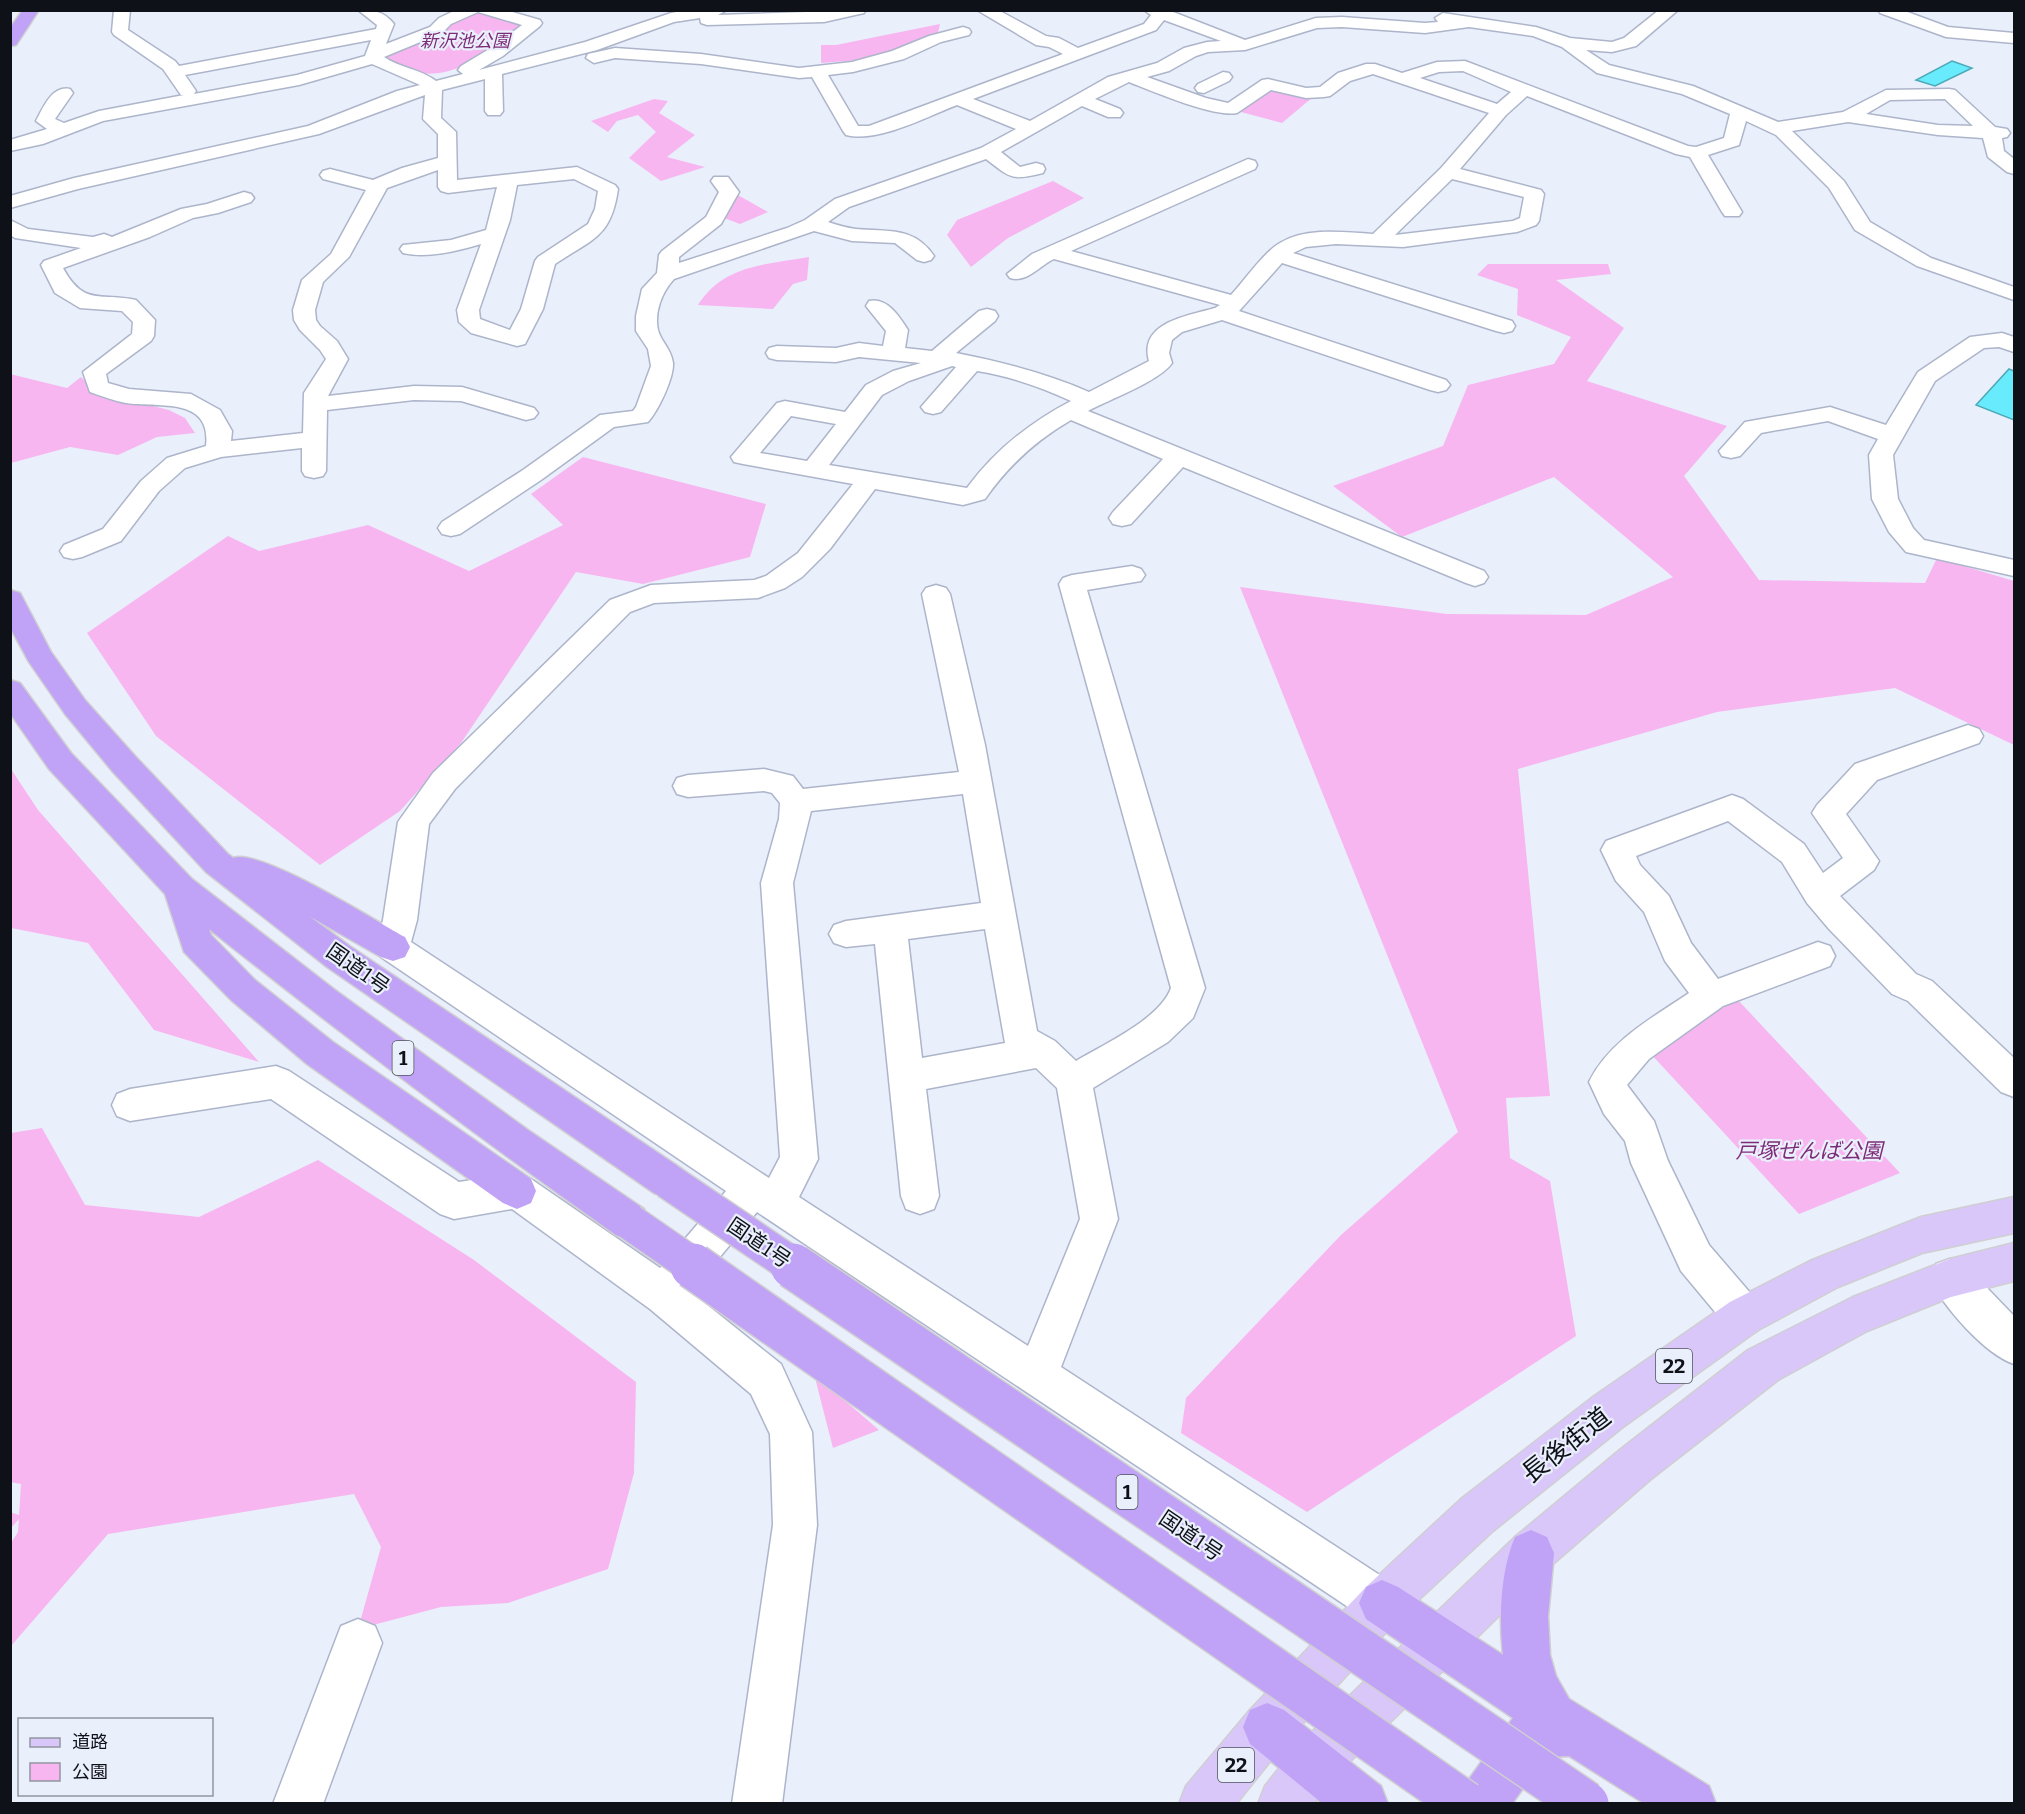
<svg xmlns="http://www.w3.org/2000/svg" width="2025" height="1814" viewBox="0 0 2025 1814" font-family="Bitter,'Noto Sans JP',serif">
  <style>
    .green { fill: #f7b6f0 }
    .water { fill: #68ebfc; stroke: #4daab8; stroke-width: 1.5 }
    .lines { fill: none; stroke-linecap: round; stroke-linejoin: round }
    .minor-casing { stroke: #adb5ca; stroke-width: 3 }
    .major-casing { stroke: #cfcfd1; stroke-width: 3 }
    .highway-casing { stroke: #cfcfd1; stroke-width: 3 }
    .minor { fill: #fff; fill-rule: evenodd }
    .major { fill: #d9c7fa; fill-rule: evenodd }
    .highway { fill: #c0a2f6; fill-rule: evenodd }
    .highway-bridge-far1-casing { stroke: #cfcfd1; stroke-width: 38; stroke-linecap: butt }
    .highway-bridge-casing { stroke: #cfcfd1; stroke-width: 48; stroke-linecap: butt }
    .highway-bridge-far1 { stroke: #c0a2f6; stroke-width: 35 }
    .highway-bridge { stroke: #c0a2f6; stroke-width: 45 }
    .labels { text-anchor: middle; stroke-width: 4.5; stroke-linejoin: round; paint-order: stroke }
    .far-park-label { font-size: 18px; font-style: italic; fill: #7d2c78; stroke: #eaeffc }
    .shield { fill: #eaeffc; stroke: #50545c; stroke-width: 1.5 }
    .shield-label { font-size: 20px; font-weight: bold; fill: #0e1118 }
    .street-label { font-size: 21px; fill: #0e1118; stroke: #eaeffc }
    .park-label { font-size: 21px; font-style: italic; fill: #7d2c78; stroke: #eaeffc }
    .near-street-label { font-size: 26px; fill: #0e1118; stroke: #eaeffc }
  </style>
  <rect width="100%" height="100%" fill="#eaeffc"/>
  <path class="green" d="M474 11 524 25C491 48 460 79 417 73 405 72 393 63 382 59L383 53Z
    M940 24 938 33 897 51 861 60 821 63V45H836Z
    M1278 89 1313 97 1282 123 1237 111 1267 90Z
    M654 99 668 101 659 113 695 135 667 157 705 167 661 181 629 158 656 132 638 115 617 121 608 132 591 121Z
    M1053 181 1084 198 1008 238 971 267 947 235 957 220Z
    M736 194 768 212 740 224 724 218Z
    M809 257 807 280 793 284 773 309 698 305C724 264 766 265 809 257Z
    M1488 264H1608L1611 274 1556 280 1624 328 1587 381 1727 426 1684 476 1759 580 1925 583 1937 558 2014 581V745L1895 688 1717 712 1518 769 1550 1096 1506 1098 1510 1158 1550 1181 1576 1336 1307 1512 1181 1433 1186 1398 1341 1235 1458 1132 1240 587 1447 614 1586 615 1673 577 1554 477 1402 537 1333 486 1443 446 1468 385 1554 364 1571 337 1517 315 1518 289 1477 275Z
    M10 374 67 388 81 377 97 392 169 410 185 418 195 433 157 437 118 455 70 447 11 463Z
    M583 457 766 504 750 557 643 584 576 572 461 743 400 811 320 865 156 736 87 633 228 536 259 551 368 525 469 571 563 525 531 494Z
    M11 769 38 810 259 1062 154 1030 88 943 11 928Z
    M1737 999 1900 1173 1799 1214 1650 1053Z
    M42 1128 85 1205 199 1217 318 1160 474 1260 636 1382 634 1473 608 1569 508 1603 441 1607 358 1629 381 1547 354 1494 108 1534 11 1646V1543L18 1532 19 1519 11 1528 10 1512 19 1515 21 1484 10 1482 11 1133Z
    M814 1374 879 1430 833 1448Z"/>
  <path class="water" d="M1952 61 1972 68 1935 86 1916 80Z
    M2009 369 2014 371V420L1976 405Z"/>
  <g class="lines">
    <g class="minor-casing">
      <path id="minor" d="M114 10H130L128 30 175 61 179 66 376 29 377 25 358 10C373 10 384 11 394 24L386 44 430 27 439 18 456 10H505L540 20 542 23 540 26 503 56 479 70 585 42 671 13 687 10H727L718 15 866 10 864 13 824 22 707 25 701 23 700 18 674 22 597 50 502 74 503 111 500 115H488L485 111V79L442 90 441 118 456 132 457 180 577 167 615 185 618 189C611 238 592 239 555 264L543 309 525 344 517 346 471 333 459 322 457 310 481 244C457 251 427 259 403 253L400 249 403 245 451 240 486 230 497 187 448 193 441 191 438 187V170L387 188 349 257 323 282 315 310 316 320 320 326 337 341 348 359 328 396 414 386 462 387 534 408 538 413 534 418 526 420 461 401 414 400 327 410 326 471 323 476 314 478 305 476 302 471V448L221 457 185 468 159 491 121 541 82 557 73 559 64 557 60 551 64 545 103 529 141 481 167 458 206 446C212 396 158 408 126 403 114 401 102 396 90 392L83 372 132 334 133 322 122 311 80 308 55 293 41 265 44 261 81 248 15 238 10 235V220L28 229 93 237 104 234 112 237 181 209 207 204 244 192 251 194 254 198 251 202 218 213 193 218 150 237 63 268C84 307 101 292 136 300L155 320 154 336 151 341 106 374 108 383 129 389 191 394 220 410 232 431 231 441 303 433 304 393 326 359 320 350 300 330 294 320 293 310 302 280 331 254 366 190 323 179 320 175 323 171 330 169 373 180 402 168 438 158V134L423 119 425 95 319 134 78 189 10 208V196L74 178 308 126 397 91 420 85 372 64 299 85 103 121 43 144 10 151V140L47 129 36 121C43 108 52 85 70 89L73 93 55 119 64 123 99 111 184 95H181L163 69 114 35 112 32ZM478 12 522 25 491 48 461 66 458 70 463 74 436 81C421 69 400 68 384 57L442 33 451 24ZM371 40 365 56 297 75 194 94 196 91 185 75ZM574 179 598 191 595 209 588 224 538 257 535 261 521 309 510 330 480 319 479 310 510 220 517 185Z
        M977 10H998L1046 36 1059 38 1078 48 1144 24 1151 15 1144 10H1168L1245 40 1316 18 1342 17 1425 23 1438 22 1435 18 1443 13 1536 27 1570 38 1612 42 1624 38 1659 10H1678L1636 46 1612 52 1586 50 1609 65 1693 86 1778 122 1843 112 1886 90 1949 89 1955 90 1995 127 2007 129 2010 133 2007 137 2002 138 2004 151 2014 159V174L2007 172 1988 157 1983 138 1938 135 1848 122 1792 131 1844 181 1870 222 1931 258 2014 287V300L1917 266 1855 230 1829 188 1776 135 1746 121 1739 145 1708 155 1742 212 1739 216H1725L1722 212 1690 157 1676 154 1527 96 1506 115 1460 169 1541 190 1544 194 1539 221 1536 225 1517 232 1403 247 1336 244 1306 247 1293 253 1512 321 1515 326 1512 331 1504 333 1496 331 1282 263 1239 311 1446 380 1450 385 1446 390 1438 392 1430 390 1222 320 1182 332 1172 340 1169 353 1172 363C1160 381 1108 400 1088 411L1484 571 1488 577 1484 583 1475 586 1466 583 1183 467 1131 524 1122 526 1113 524 1109 518 1113 512 1163 459 1071 420C1035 441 1008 466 985 499L963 505 875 489 830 549 802 577 785 588 758 598 654 603 630 612 455 789 429 824 417 920 411 942 769 1178 780 1157 761 883 779 819 780 803 772 793 764 791 688 797 677 794 673 786 677 778 688 775 764 769 793 776 803 789 959 772 922 594 926 588 936 585 946 588 950 594 985 745 1037 1031 1055 1041 1076 1061C1104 1044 1160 1019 1171 988L1059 584 1063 578 1072 575 1132 566 1141 569 1145 575 1141 581 1087 590 1205 988 1193 1018 1168 1042 1093 1088 1118 1219 1061 1367 1398 1587 1405 1603 1398 1619 1382 1626 1366 1619 757 1212 691 1292 781 1364 812 1432 817 1525 782 1804H732L773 1525 770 1434 751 1394 650 1309 512 1209 454 1219 440 1214 271 1099 130 1121 117 1116 112 1105 117 1094 130 1089 276 1066 289 1071 459 1182 517 1173 531 1179 660 1268 726 1191 381 957 376 947 383 920 398 822 433 773 610 600 651 585 754 580 766 576 798 553 853 484 743 464 734 462 731 457 777 403 785 401 845 412 866 385 893 371 921 363 859 357 836 362 777 360 769 358 766 353 769 348 777 346 836 348 859 343 883 346 886 331 866 306 869 301C887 297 899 316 908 330L905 348 932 351 979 311 987 309 995 311 998 316 995 321 956 353C1002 362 1046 373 1089 392L1149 361C1138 322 1188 316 1215 308L1220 305 1054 259C1039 266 1027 283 1010 278L1007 274 1032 254 1248 159 1255 161 1257 165 1255 169 1071 251 1231 295C1245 280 1263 253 1280 243 1305 227 1344 232 1373 234L1441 168 1489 113 1373 74 1350 81 1330 96 1324 97 1306 98 1271 90 1237 113C1215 118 1152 91 1129 82L1095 99 1120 109 1123 113 1120 117H1108L1082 106 1001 152 1020 167 1036 163 1043 165 1045 169 1043 173C1011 181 1011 178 986 159L849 207 828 222C837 225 847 228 856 229 887 232 914 226 934 256L931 260 924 262 917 260 895 243 852 241 814 231 674 279C662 292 654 312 658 330 661 342 671 348 673 363 674 378 658 411 648 422L614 427 541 480 460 534 451 536 442 534 438 528 442 522 523 470 600 415 633 411 636 407 651 366 648 349 636 331V316L642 289 657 273 659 255 662 251 706 217 719 192 711 181 714 177H728L739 192 721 224 679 257V263L787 228 805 220 835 199 981 148 1016 129 957 105C926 117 878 143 846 135L843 131 812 77 799 78 701 64 615 58 594 63 586 58 588 54 615 48 701 54 799 68 852 62 892 51 929 36 963 27 969 29 971 32 969 35 941 42 904 59 853 72 828 75 858 126H869L1063 54 1049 47 1036 45ZM1164 20 1221 41 1207 42 1184 48 1157 63 1108 77 1030 121 973 99 1156 30ZM1342 27 1425 33 1469 27 1533 36 1562 47 1597 73 1682 94 1730 114 1724 138 1696 147 1688 146 1465 61 1437 62 1402 73 1375 64H1366L1338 73 1320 87 1306 88 1268 79 1262 80 1228 103 1206 98 1147 77 1169 71 1196 56 1208 52 1245 50 1317 28ZM1463 71 1511 92 1497 104 1420 78 1439 72ZM1945 99 1973 126 1938 125 1866 114 1890 100ZM1452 179 1524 197 1520 218 1513 221 1395 235ZM952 366 956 367 921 407 925 412 933 414 941 412 977 371C1009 376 1041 387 1071 401 1029 423 995 450 967 488L829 465 882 395 909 381ZM791 416 836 424 807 461 760 453ZM963 794 981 903 846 921 834 925 829 934 834 943 846 947 875 944 901 1196 906 1209 920 1214 934 1209 939 1196 926 1089 1036 1068 1057 1088 1080 1219 1028 1346 799 1197 818 1159 793 883 811 811ZM985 929 1005 1043 922 1058 908 939Z
        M1878 10H1902L1948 27 2014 33V43L1946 37 1880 13Z
        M1223 72 1229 73 1232 77 1229 81 1204 93 1198 92 1195 88 1198 84Z
        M2002 333 2014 337V352L1999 347 1984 348 1935 381 1893 455 1898 499 1913 528 1924 540 2014 560V576L1906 552 1889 532 1872 499 1869 455 1878 439 1828 421 1761 433 1740 456 1731 458 1722 456 1719 451 1745 422 1830 407 1886 425 1918 372 1970 337Z
        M1968 725 1979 729 1983 736 1979 743 1877 780 1846 814 1879 861 1874 870 1840 896 1916 974 1932 981 2014 1058V1097L2001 1092 1908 1001 1892 994 1829 929 1807 903 1782 862 1728 821 1636 856 1640 865 1669 896 1691 943 1718 979 1818 942 1830 946 1835 956 1830 966 1723 1006 1649 1059 1627 1085 1654 1121 1668 1161 1709 1245 1758 1302 1764 1316 1758 1330 1744 1336 1730 1330 1681 1271 1631 1163 1625 1141 1604 1114 1589 1082C1609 1041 1652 1018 1689 993L1665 961 1644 912 1616 881 1601 850 1606 841 1732 795 1743 799 1804 844 1823 873 1843 858 1812 813 1817 805 1855 764Z
        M1950 1259 1964 1264 2014 1316V1364C1986 1355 1942 1306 1930 1278L1936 1264Z
        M358 1619 375 1626 382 1643 323 1804H273L341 1626Z"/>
    </g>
    <g class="major-casing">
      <path id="major" d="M2014 1197V1233L1922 1253 1838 1287 1758 1330 1623 1427 1493 1531 1398 1619 1284 1744 1236 1804H1179L1186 1786 1250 1710 1366 1587 1461 1499 1593 1397 1730 1302 1810 1261 1921 1217Z
        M2014 1243V1281L1951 1297 1867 1331 1778 1380 1651 1479 1547 1569 1330 1781 1314 1804H1258L1265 1786 1296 1747 1515 1537 1621 1449 1748 1350 1853 1297 1950 1259Z"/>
    </g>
    <g class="highway-casing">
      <path id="highway" d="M23 10H39L16 45 10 46V28Z
        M10 590 20 593 51 652 85 700 135 756 228 854 233 858C261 848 375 921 405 937L410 947 405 957 393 961 381 957 309 916 351 947 682 1169 687 1181 682 1193 668 1198 654 1193 327 967 206 872 113 772 65 714 29 662 10 627Z
        M10 680 20 683 71 753 192 879 335 990 528 1130 644 1209 649 1222 644 1235 630 1240 616 1235C478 1137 342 1035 209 929L211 935 255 980 333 1042 531 1179 536 1191 531 1203 517 1209 503 1203 307 1064 231 1000 184 952 165 894 49 769 10 713Z
        M1531 1530 1547 1537 1554 1553 1548 1616 1550 1655 1556 1676 1569 1699 1709 1786 1716 1804H1645L1569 1756 1545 1757 1512 1804H1457L1464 1786 1513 1718 1366 1619 1359 1603 1366 1587 1382 1580 1398 1587 1503 1655C1499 1618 1500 1572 1515 1537Z
        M1267 1703 1284 1710 1381 1786 1388 1804H1323L1250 1744 1243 1727 1250 1710Z"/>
    </g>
    <use href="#minor" class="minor"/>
    <use href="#major" class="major"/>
    <use href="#highway" class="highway"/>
    <g class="highway-bridge-far1-casing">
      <path id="highway-bridge-far1" d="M668 1181 795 1267
        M630 1222 695 1267"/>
    </g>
    <g class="highway-bridge-casing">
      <path id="highway-bridge" d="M693 1266 1465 1804
        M793 1266 1586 1804"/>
    </g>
    <use href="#highway-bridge-far1" class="highway-bridge-far1"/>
    <use href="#highway-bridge" class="highway-bridge"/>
  </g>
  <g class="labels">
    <g class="far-park-label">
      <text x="465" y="47">新沢池公園</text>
    </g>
    <g class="shield">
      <rect x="392.5" y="1041" width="21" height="34" rx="4.5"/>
      <rect x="1656" y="1349" width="36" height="34" rx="4.5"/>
      <rect x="1116.5" y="1475" width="21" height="34" rx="4.5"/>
      <rect x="1218" y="1748" width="36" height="34" rx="4.5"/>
    </g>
    <g class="shield-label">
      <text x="403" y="1065">1</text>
      <text x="1674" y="1373">22</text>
      <text x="1127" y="1499">1</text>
      <text x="1236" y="1772">22</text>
    </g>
    <g class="street-label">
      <text transform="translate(358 969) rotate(35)" y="7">国道1号</text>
      <text transform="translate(759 1243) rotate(34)" y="7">国道1号</text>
      <text transform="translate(1191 1536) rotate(34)" y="7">国道1号</text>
    </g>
    <g class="park-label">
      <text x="1809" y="1158">戸塚ぜんば公園</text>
    </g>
    <g class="near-street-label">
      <text transform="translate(1566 1445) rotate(-38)" y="9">長後街道</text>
    </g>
  </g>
  <rect width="2025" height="1814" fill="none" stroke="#0e1118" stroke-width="24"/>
  <rect x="18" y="1718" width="195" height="78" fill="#eaeffc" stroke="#9296a1" stroke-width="1.5"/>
  <rect x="30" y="1738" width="30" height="9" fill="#d9c7fa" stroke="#9296a1" stroke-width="1.5"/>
  <text x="72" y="1748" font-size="18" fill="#0e1118">道路</text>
  <rect x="30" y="1763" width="30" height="18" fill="#f7b6f0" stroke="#9296a1" stroke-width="1.5"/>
  <text x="72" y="1778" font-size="18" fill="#0e1118">公園</text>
</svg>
